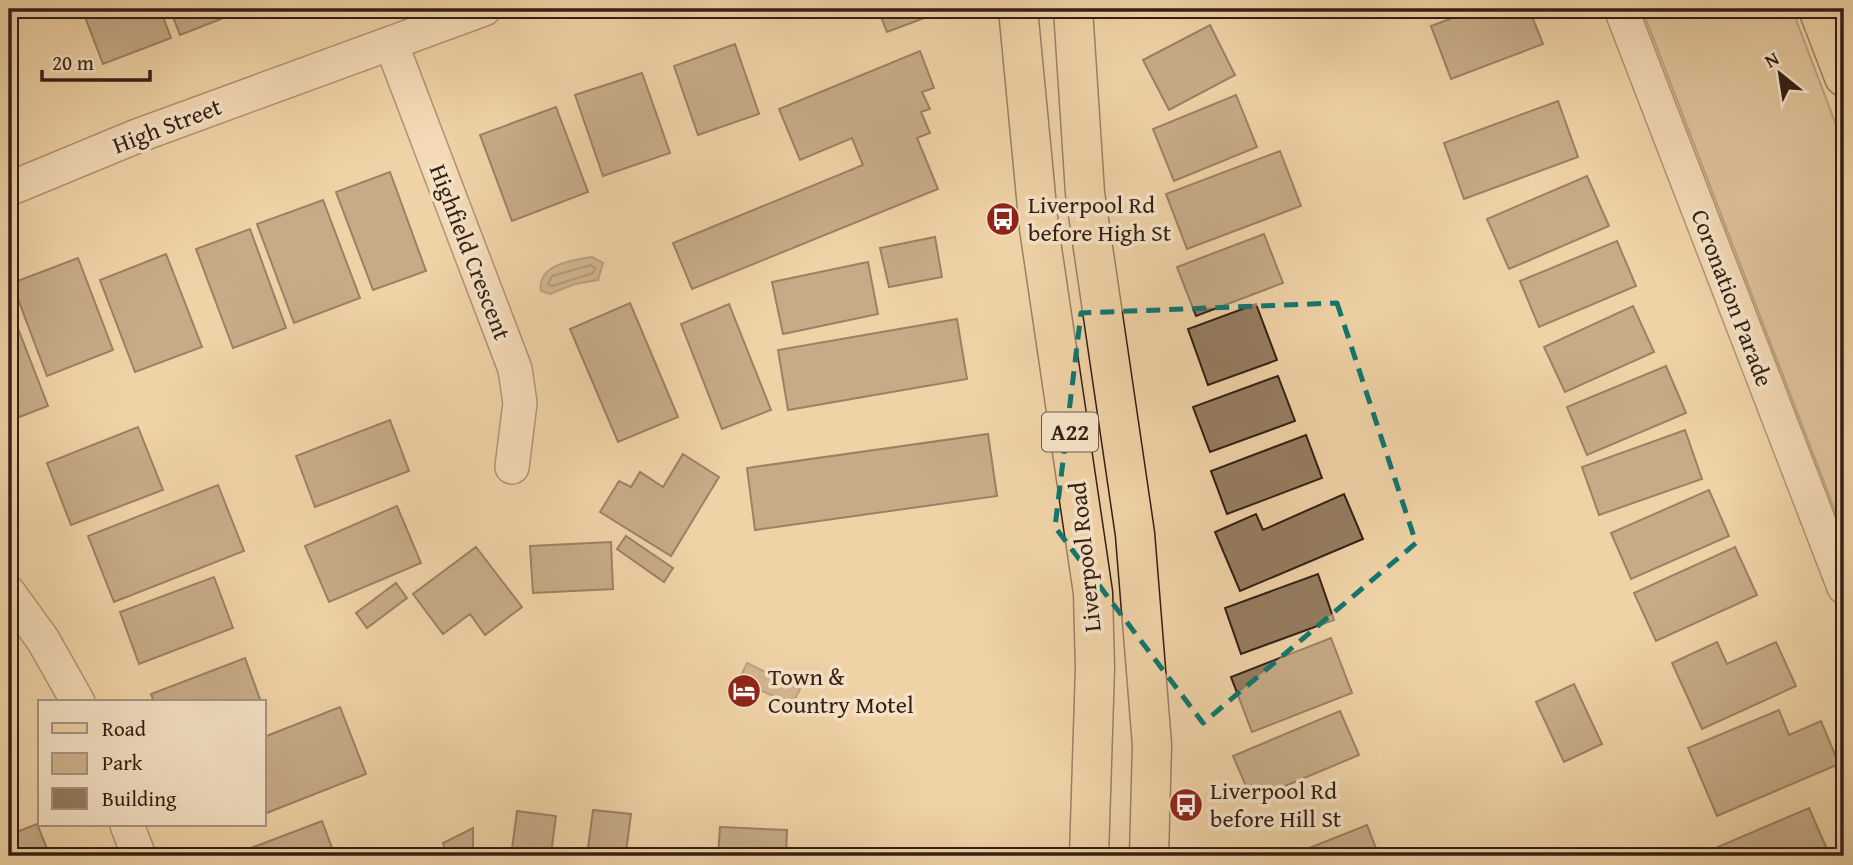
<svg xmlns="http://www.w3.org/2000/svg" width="1853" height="865" viewBox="0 0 1853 865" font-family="'Gentium Book Plus',serif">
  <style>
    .green { fill: #d0b48e; stroke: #826a51; stroke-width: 2 }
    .water { fill: #b09575; stroke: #7e664e; stroke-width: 2 }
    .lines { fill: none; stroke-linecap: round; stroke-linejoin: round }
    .shore { stroke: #725a44; stroke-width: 2 }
    .building { fill: #957c60; stroke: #331f14; stroke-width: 2 }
    .street-casing { stroke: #624c39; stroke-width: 36 }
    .primary-casing { stroke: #331f14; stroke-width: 41 }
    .highway-casing { stroke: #331f14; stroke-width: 41 }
    .street { stroke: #f5e2c6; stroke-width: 33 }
    .primary { stroke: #f0d2a7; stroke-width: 38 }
    .highway { stroke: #f0d2a7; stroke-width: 38 }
    .marked { fill: none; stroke: #0f766e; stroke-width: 5; stroke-dasharray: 14 9; stroke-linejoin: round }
    .labels { text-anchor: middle; stroke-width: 7; stroke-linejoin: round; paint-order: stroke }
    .shield { fill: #f5e2c6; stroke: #6d5a49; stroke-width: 2 }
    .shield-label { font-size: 23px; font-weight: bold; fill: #331f14 }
    .street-label { font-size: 24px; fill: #331f14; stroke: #f5e2c6 }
    .poi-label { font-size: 24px; fill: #331f14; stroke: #f5e2c6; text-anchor: start }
  </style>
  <rect width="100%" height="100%" fill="#f0d2a7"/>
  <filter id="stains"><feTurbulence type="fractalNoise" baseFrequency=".00286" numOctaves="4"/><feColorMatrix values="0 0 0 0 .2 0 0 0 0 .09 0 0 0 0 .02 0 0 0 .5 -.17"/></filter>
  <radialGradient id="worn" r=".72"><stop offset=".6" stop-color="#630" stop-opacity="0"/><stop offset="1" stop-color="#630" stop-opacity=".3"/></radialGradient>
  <path class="green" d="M1642 9H1792L1844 146V534Z"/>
  <path class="water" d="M592 257 603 263 598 280 575 284 550 294 541 291C537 265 571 260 592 257Z
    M747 663 800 689 792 705 739 680Z"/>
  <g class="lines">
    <path class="shore" d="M591 265 595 268 593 273 552 286 548 284 552 276Z"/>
  </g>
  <path class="building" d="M82 9H160L171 38 103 64Z
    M170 9H217L221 19 180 35Z
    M878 9H948L887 32Z
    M1476 9H1529L1543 44 1451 79 1431 26Z
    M1210 25 1235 75 1169 110 1143 60Z
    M735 44 759 114 698 135 674 66Z
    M920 51 934 88 922 92 930 109 921 112 930 133 917 138 938 189 692 289 673 243 863 165 852 138 800 160 779 109Z
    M642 73 670 153 603 176 575 95Z
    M1236 95 1257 147 1174 181 1153 129Z
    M1558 101 1578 157 1464 199 1444 143Z
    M556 107 588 192 512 221 480 135Z
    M1280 151 1301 206 1187 249 1166 194Z
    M390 172 426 271 373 290 336 192Z
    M1587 176 1609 226 1509 269 1487 219Z
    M323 200 360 298 294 323 257 224Z
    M250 229 286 328 233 348 196 249Z
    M1264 234 1283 283 1196 316 1177 267Z
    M935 237 942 277 889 287 880 248Z
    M1617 241 1636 286 1539 327 1520 281Z
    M166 254 202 347 135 372 100 280Z
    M78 258 113 350 47 376 12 283Z
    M868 262 878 314 783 334 772 282Z
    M630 303 678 417 618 442 570 329Z
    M729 304 771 410 722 429 681 324Z
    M1256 304 1277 360 1208 385 1188 329Z
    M1633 306 1654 352 1565 392 1544 347Z
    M12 313 48 406 9 421V314Z
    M957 319 967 379 788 410 778 350Z
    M1666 366 1686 413 1587 455 1567 407Z
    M1278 376 1295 421 1210 452 1193 407Z
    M390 420 409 471 315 507 296 456Z
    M138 427 163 490 71 525 47 463Z
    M1685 430 1702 479 1599 515 1582 467Z
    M988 434 997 496 755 530 747 468Z
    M1306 435 1322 478 1227 514 1211 471Z
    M683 454 719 477 671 556 600 512 619 481 631 487 640 472 663 487Z
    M218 485 244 551 114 602 88 536Z
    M1709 490 1729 536 1631 579 1611 533Z
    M1344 494 1363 539 1240 591 1215 532 1256 514 1263 530Z
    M397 506 421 563 329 602 305 546Z
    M626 536 673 568 664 582 617 549Z
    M611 542 613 589 533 593 530 546Z
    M476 547 522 607 485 635 470 614 443 634 413 594Z
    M1735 547 1757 595 1656 641 1634 593Z
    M1318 574 1334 620 1241 654 1225 608Z
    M214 577 233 628 139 664 120 612Z
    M396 583 407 598 367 628 356 613Z
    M1331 638 1352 693 1252 732 1231 677Z
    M1717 642 1727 664 1776 642 1796 686 1702 729 1672 663Z
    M245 658 261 702H154L151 694Z
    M1574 684 1602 744 1564 762 1536 702Z
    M340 707 366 774 264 814V737Z
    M1779 710 1789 735 1821 721 1839 764 1717 816 1688 748Z
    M1340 711 1359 755 1252 800 1233 756Z
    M1809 808 1830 856H1722L1718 847Z
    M593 810 631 814 626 852 588 848Z
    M517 811 556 816 551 854 512 849Z
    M322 821 335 856H230Z
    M37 824 50 856H9V835Z
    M1367 825 1379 856H1289Z
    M720 827 787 830 786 856H718Z
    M473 828V856H447L443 843Z
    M828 851 908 856H828Z"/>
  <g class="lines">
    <g class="street-casing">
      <path id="street" d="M1621 9 1844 587
        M391 43 515 369 520 403 512 467
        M9 189 137 136 484 9
        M9 593 43 640 78 702
        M127 825 139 856"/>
    </g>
    <g class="primary-casing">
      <path id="primary" d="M1818 9 1844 77"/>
    </g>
    <g class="highway-casing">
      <path id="highway" d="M1018 9 1039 228 1093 593 1095 668 1089 856
        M1073 9 1085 193 1135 534 1152 745 1149 856"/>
    </g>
    <use href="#street" class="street"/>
    <use href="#primary" class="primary"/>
    <use href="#highway" class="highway"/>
  </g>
  <path d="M0 0H1853V865H0ZM1337 303 1416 543 1203 723 1055 527 1081 313Z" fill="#f0d2a7" fill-opacity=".55" fill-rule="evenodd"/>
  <path class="marked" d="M1337 303 1416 543 1203 723 1055 527 1081 313Z"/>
  <defs>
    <g id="bus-disc" transform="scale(1.75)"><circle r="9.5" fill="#8f2418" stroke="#f5e2c6"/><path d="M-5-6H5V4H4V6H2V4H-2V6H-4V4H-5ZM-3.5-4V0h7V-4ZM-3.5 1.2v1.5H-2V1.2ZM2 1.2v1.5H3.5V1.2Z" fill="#fff"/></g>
    <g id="hotel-disc" transform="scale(1.75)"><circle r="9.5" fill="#8f2418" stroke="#f5e2c6"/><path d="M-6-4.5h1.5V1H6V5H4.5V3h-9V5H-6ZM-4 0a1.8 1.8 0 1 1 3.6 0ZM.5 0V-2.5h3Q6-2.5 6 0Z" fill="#fff"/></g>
  </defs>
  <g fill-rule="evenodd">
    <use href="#bus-disc" x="1003" y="219"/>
    <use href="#hotel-disc" x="744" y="691"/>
    <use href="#bus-disc" x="1186" y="805"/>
  </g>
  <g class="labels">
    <rect class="shield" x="1042" y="412.5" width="56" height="39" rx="5"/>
    <g class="shield-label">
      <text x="1070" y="440">A22</text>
    </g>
    <g class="street-label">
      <text transform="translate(167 126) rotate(-21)" y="8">High Street</text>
      <text transform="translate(470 252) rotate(69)" y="8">Highfield Crescent</text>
      <text transform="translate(1732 298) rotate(69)" y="8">Coronation Parade</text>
      <text transform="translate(1085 557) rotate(-96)" y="8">Liverpool Road</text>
    </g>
    <g class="poi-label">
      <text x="1028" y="213">Liverpool Rd<tspan x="1028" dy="28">before High St</tspan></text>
      <text x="768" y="685">Town &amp;<tspan x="768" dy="28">Country Motel</tspan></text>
      <text x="1210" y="799">Liverpool Rd<tspan x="1210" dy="28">before Hill St</tspan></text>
    </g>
  </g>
  <rect width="1853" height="865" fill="none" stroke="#f0d2a7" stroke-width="35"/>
  <rect x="10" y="10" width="1832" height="844" fill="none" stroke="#331f14" stroke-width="3.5"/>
  <rect x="18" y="18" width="1818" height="830" fill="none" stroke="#331f14" stroke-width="2"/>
  <rect x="38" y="700" width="228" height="126" fill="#f5e2c6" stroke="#a7947f" stroke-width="2"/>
  <rect x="52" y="723" width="35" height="10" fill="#f0d2a7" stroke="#a7947f" stroke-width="2"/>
  <text x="102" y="736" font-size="21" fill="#331f14">Road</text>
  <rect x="52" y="753" width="35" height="21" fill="#d0b48e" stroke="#a7947f" stroke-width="2"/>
  <text x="102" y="770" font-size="21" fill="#331f14">Park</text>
  <rect x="52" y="788" width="35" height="21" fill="#957c60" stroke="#a7947f" stroke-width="2"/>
  <text x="102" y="806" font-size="21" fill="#331f14">Building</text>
  <g transform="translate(1780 74) rotate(330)" stroke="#f5e2c6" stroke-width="5" paint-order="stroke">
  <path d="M0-5L12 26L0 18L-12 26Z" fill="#331f14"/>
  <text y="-10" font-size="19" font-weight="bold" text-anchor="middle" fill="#331f14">N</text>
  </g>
  <path d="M42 70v10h108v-10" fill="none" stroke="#331f14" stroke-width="3.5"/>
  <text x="52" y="70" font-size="21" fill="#331f14" stroke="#f5e2c6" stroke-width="5" paint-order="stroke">20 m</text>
  <rect width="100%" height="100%" filter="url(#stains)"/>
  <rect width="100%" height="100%" fill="url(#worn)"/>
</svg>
